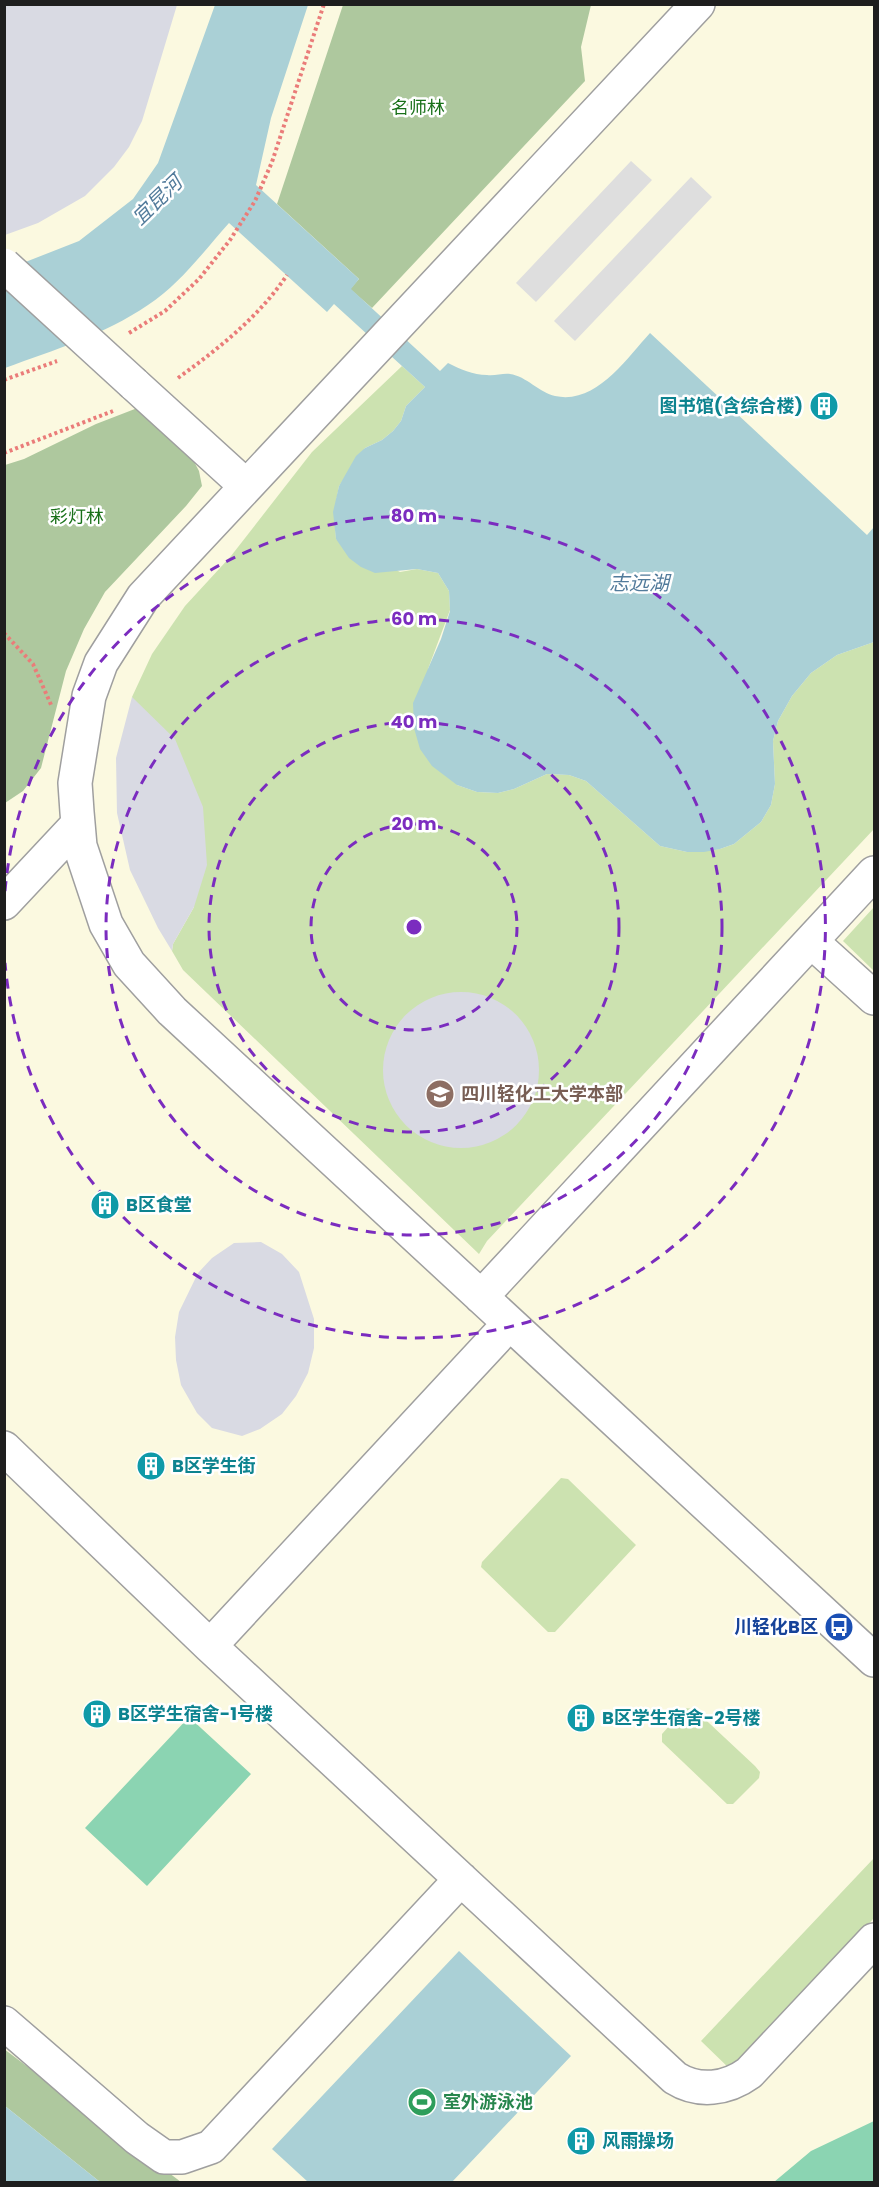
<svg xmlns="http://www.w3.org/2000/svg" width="879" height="2187" viewBox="0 0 879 2187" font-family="Poppins,'Noto Sans SC',sans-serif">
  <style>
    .education { fill: #fbf9e0 }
    .grass { fill: #cce2b0 }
    .forest { fill: #aec89e }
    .pitch { fill: #8bd4b2 }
    .parking { fill: #dedede }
    .plaza { fill: #d9dae3 }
    .water { fill: #aad0d6 }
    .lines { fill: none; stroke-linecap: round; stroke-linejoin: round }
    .minor-casing { stroke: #9f9f9f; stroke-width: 36 }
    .path { stroke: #ea7c79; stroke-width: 4; stroke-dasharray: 3 3; stroke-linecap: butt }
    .minor { stroke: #fff; stroke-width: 33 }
    .minor-bridge-casing { stroke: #9f9f9f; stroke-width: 36; stroke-linecap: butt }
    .minor-bridge { stroke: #fff; stroke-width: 33 }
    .ring { fill: none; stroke: #7b2cbf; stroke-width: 3; stroke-dasharray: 10 8 }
    .labels { text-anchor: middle; stroke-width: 5; stroke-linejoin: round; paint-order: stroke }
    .park-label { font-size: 18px; fill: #187018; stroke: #fff }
    .culture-label { font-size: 18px; font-weight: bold; fill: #0d838f; stroke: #fff; text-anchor: start }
    .education-label { font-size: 18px; font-weight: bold; fill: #785e54; stroke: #fff; text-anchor: start }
    .transit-label { font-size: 18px; font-weight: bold; fill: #164399; stroke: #fff; text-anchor: end }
    .leisure-label { font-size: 18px; font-weight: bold; fill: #27864d; stroke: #fff; text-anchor: start }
    .water-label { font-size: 20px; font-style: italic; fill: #527b9b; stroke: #fff }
    .centre { fill: #7b2cbf; stroke: #fff; stroke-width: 3 }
    .ring-label { font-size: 18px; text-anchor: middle; font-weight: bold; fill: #7b2cbf; stroke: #fff; stroke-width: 5; stroke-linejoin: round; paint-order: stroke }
  </style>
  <rect width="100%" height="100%" fill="#eeeae5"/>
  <path class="education" d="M5 5H874V2182H5Z"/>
  <path class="grass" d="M402 366 425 387 406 406 401 421 393 431 382 440 365 448 339 486 334 512 336 539 400 572 417 569 438 573 449 591 450 610 428 669 457 785 477 792 498 793 514 789 547 774 569 775 586 781 660 846 687 852 720 849 734 844 761 822 771 805 775 784 773 741 778 721 792 696 811 673 837 655 874 642V829L487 1241 479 1254 183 970 172 951 173 944 194 907 132 697 152 654 185 606 231 556 312 452Z
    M874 907V971L843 941Z
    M561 1478 568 1479 636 1545 555 1632H548L481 1567 482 1562Z
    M685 1708 694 1709 755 1766 760 1772 759 1778 733 1804H727L662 1742V1734Z
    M874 1858V1918L732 2071 701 2041Z"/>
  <path class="forest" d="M343 5H591L581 47 585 81 372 308 350 289 359 279 277 204Z
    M140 407 190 454 199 471 202 486 186 506 105 592 84 629 66 671 41 768 23 791 5 803V465L24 459 96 424Z
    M4 2049 181 2182H100L5 2106Z"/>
  <path class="pitch" d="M189 1717 251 1774 147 1886 85 1828Z
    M874 2121V2182H774L811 2151Z"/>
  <path class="parking" d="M631 161 652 180 536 302 516 283Z
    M691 177 712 197 575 341 554 321Z"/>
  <path class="plaza" d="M5 4 177 5 142 121 129 147 114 167 85 196 38 223 5 235Z
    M132 697 175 739 203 807 207 865 194 907 173 944 172 951 158 928 130 870 117 813 116 758Z
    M383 1070a78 78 0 1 1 156 0a78 78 0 1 1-156 0Z
    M261 1242 282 1254 299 1272 314 1319V1348L308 1373 296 1396 282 1414 260 1429 242 1436 212 1428 197 1413 181 1385 176 1360 175 1337 179 1312 198 1273 212 1258 234 1243Z"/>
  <path class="water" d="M215 5H308L271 118 256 185 359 279 351 289 440 371 448 363C460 369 473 375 487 375 495 376 503 373 510 374 526 376 540 393 555 396 596 405 626 359 650 333L867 535 874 527V642L837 655 811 673 792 696 778 721 773 741 775 784 771 805 761 822 734 844 720 849 704 852H687L660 846 586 781 569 775 547 774 514 789 498 793 477 792 457 785 432 766 420 749 414 728 413 703 441 639 450 611 449 591 438 573 417 569 375 573 361 567 349 558 336 539 333 512 339 486 356 456 365 448 382 440 393 431 401 421 406 406 425 387 334 304 327 312 229 223C204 251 180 284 148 305 104 335 54 350 5 368V270L79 241 133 199 158 163Z
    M459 1951 571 2056 452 2182H308L272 2149Z
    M4 2106H5L100 2182H5Z"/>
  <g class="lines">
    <g class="minor-casing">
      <path id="minor" d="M698 4 143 597 101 663 89 696 75 783 77 812 80 846 106 924 129 964 172 1011 874 1660
        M134 384 246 486
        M4 903 78 824
        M811 941 874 998
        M481 1297 874 873
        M4 1448 210 1646 675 2078C699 2093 727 2089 749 2073L874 1940
        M210 1646 509 1324
        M4 2023 137 2138 164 2157H182L211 2147 461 1879"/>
    </g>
    <path class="path" d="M129 333 165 311 199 279 230 240 255 201 272 162 324 4
      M178 378C218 349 259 317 287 275
      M4 380 57 361
      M4 453 113 411
      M4 633 33 664 52 707"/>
    <use href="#minor" class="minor"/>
    <g class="minor-bridge-casing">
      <path id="minor-bridge" d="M4 265 134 384"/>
    </g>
    <use href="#minor-bridge" class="minor-bridge"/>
  </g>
  <g class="ring">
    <circle cx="414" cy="927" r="103"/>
    <circle cx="414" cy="927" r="205"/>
    <circle cx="414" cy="927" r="308"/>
    <path d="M5 891A411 411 0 1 1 5 963"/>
  </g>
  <defs>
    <g id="building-disc" transform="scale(1.5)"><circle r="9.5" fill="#0f9aa8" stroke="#fff"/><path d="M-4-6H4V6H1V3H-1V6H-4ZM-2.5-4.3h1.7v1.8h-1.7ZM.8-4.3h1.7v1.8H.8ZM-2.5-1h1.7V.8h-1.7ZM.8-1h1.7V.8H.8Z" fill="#fff"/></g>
    <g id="university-disc" transform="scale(1.5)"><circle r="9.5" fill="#8d6e63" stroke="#fff"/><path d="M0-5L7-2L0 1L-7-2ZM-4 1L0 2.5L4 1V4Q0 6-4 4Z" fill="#fff"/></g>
    <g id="bus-disc" transform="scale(1.5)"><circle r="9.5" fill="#1a4fb4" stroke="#fff"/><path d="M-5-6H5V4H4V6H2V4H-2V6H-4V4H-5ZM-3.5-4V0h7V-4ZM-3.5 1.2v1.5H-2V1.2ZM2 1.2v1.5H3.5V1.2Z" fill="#fff"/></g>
    <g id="stadium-disc" transform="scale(1.5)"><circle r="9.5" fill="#2e9e5b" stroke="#fff"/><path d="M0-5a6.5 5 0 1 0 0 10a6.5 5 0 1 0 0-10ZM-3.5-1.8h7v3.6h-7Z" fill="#fff"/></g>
  </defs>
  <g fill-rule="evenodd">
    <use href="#building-disc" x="824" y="406"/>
    <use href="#university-disc" x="440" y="1094"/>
    <use href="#building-disc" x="105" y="1205"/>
    <use href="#building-disc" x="151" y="1466"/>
    <use href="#bus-disc" x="839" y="1627"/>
    <use href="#building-disc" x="97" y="1714"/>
    <use href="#building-disc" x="581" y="1718"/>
    <use href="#stadium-disc" x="422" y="2102"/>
    <use href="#building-disc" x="581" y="2141"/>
  </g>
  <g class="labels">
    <g class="park-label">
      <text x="418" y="114">名师林</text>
      <text x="77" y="523">彩灯林</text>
    </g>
    <g class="culture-label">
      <text x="803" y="412" text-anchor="end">图书馆(含综合楼)</text>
      <text x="126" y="1211">B区食堂</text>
      <text x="172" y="1472">B区学生街</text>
      <text x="118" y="1720">B区学生宿舍-1号楼</text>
      <text x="602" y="1724">B区学生宿舍-2号楼</text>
      <text x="602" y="2147">风雨操场</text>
    </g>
    <g class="education-label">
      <text x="461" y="1100">四川轻化工大学本部</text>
    </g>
    <g class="transit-label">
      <text x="818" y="1633">川轻化B区</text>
    </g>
    <g class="leisure-label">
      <text x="443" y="2108">室外游泳池</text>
    </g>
    <g class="water-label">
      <text transform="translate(157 200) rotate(-44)" y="7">宜昆河</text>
      <text x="639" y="590">志远湖</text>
    </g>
  </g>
  <circle cx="414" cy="927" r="9" class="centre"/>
  <g class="ring-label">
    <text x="414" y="522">80 m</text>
    <text x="414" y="625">60 m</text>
    <text x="414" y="728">40 m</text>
    <text x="414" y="830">20 m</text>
  </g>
  <rect width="879" height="2187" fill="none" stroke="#1e1e1e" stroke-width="12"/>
</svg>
